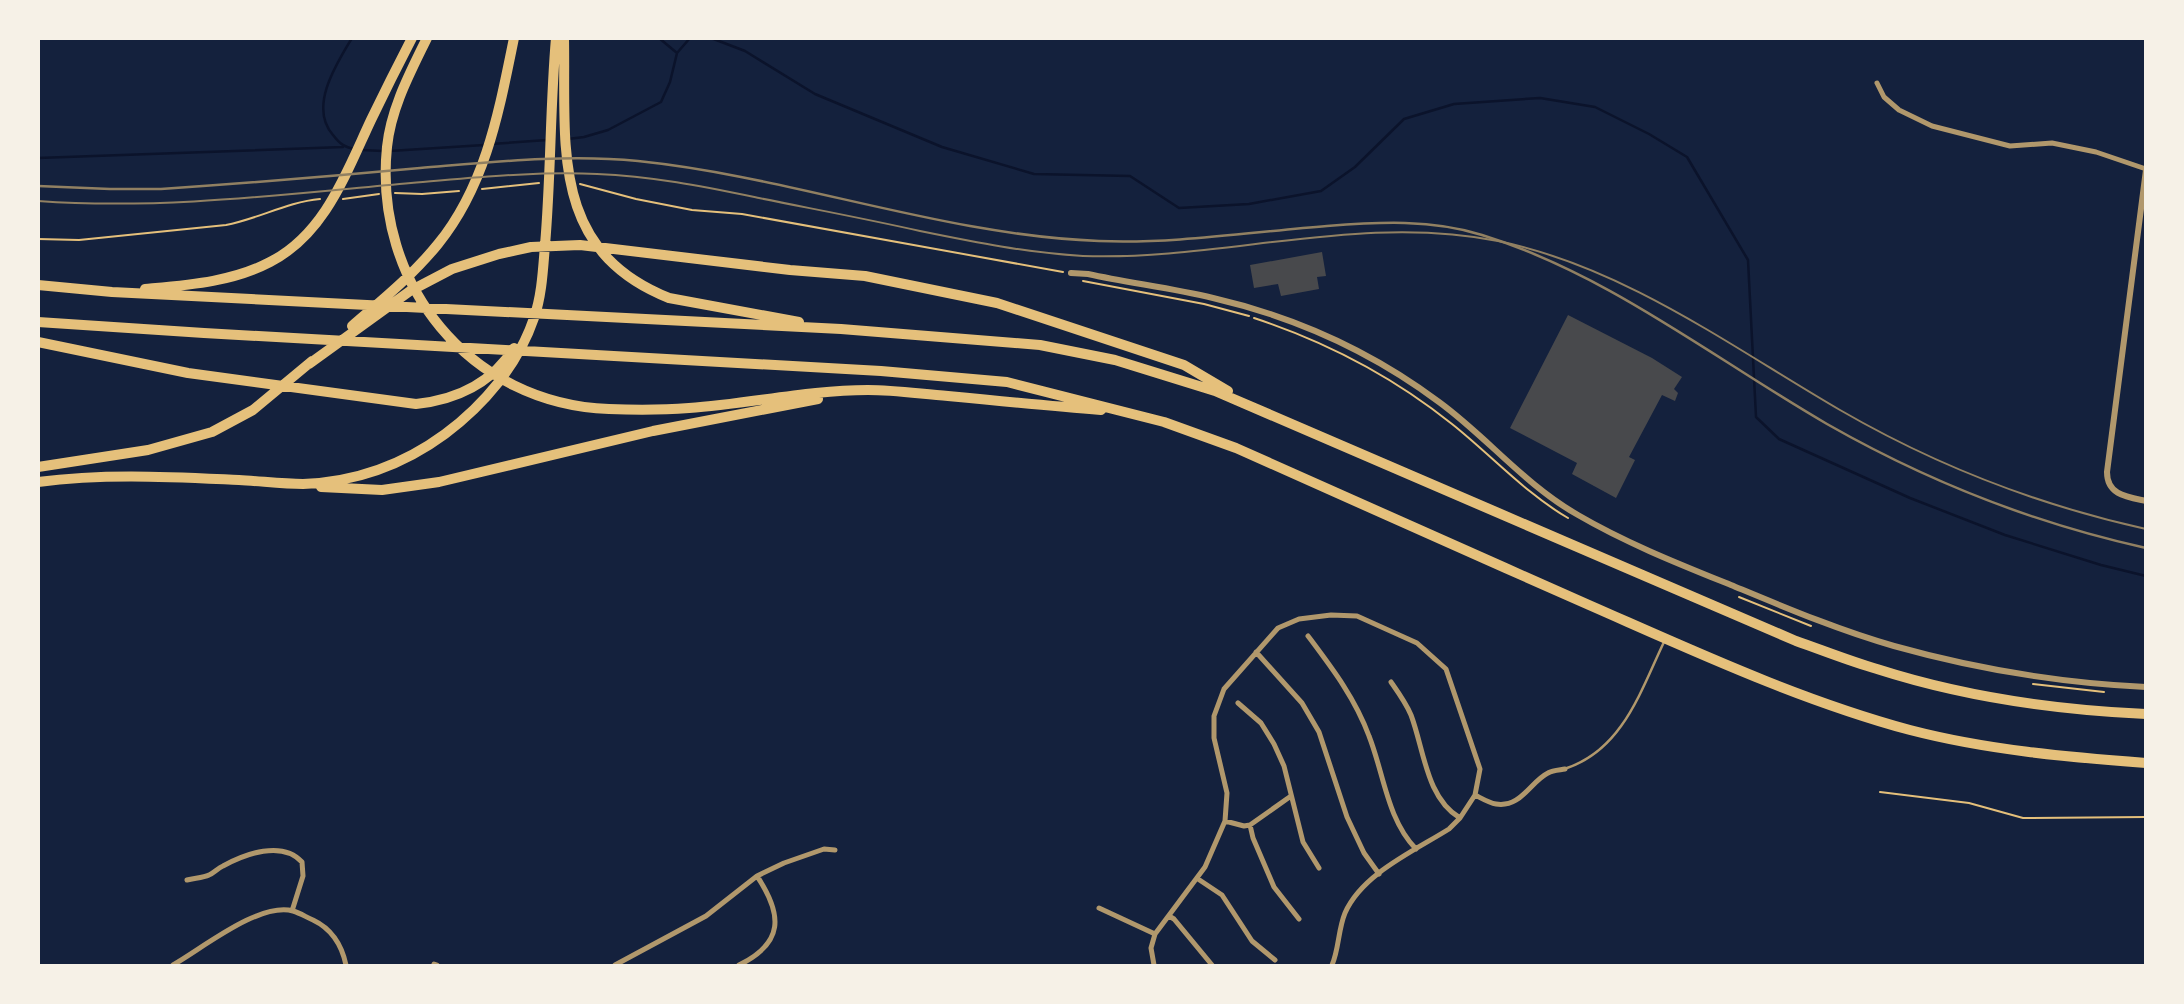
<svg xmlns="http://www.w3.org/2000/svg" width="2184" height="1004" viewBox="0 0 2184 1004" font-family="'Roboto Condensed',sans-serif">
  <style>
    .lines { fill: none; stroke-linecap: round; stroke-linejoin: round }
    .stream { stroke: #0b132b; stroke-width: 2.5 }
    .building { fill: #48494c }
    .path { stroke: #e5c07b; stroke-width: 2 }
    .service { stroke: #b1986c; stroke-width: 2.5 }
    .minor { stroke: #b1986c; stroke-width: 5 }
    .tertiary { stroke: #b1986c; stroke-width: 6 }
    .motorway { stroke: #e5c07b; stroke-width: 10 }
    .tram { stroke: #918062; stroke-width: 2 }
    .rail { stroke: #918062; stroke-width: 2.5 }
  </style>
  <rect width="100%" height="100%" fill="#14213d"/>
  <g class="lines">
    <path class="stream" d="M352 38C337 63 308 107 333 135 340 144 344 147 355 149
      M659 38 677 53
      M711 38 745 51 815 94 942 147 1034 174 1130 176 1179 208 1249 204 1321 191 1355 167 1404 119 1454 104 1540 98 1595 107 1649 134 1687 157 1748 260 1756 417 1779 439 1910 498 2005 535 2101 565 2146 576
      M568 139 584 137 608 130 661 102 670 82 677 53 690 38
      M491 144 547 140
      M362 150 383 151
      M390 151 484 145
      M38 158 343 147"/>
  </g>
  <path class="building" d="M1322 252 1326 276 1317 277 1319 289 1281 296 1278 284 1254 288 1250 265Z
    M1568 315 1652 358 1682 377 1674 389 1678 393 1675 401 1662 395 1629 457 1635 460 1616 498 1572 474 1577 463 1510 428Z"/>
  <g class="lines">
    <path class="path" d="M580 184 636 199 692 210 742 214 1063 272
      M482 189 539 183
      M395 193 422 194 459 191
      M343 199 379 194
      M38 239 79 240 226 225C258 219 287 202 320 199
      M1083 281 1204 304 1249 316
      M1254 318C1327 342 1392 376 1452 424 1491 455 1525 493 1568 518
      M1739 597 1811 626
      M2033 684 2104 692
      M1880 792 1969 803 2023 818 2146 817"/>
    <path class="service" d="M1567 768C1623 749 1641 690 1664 642"/>
    <path class="minor" d="M1877 83 1884 97 1899 110 1932 126 2010 146 2052 143 2096 152 2146 169
      M1308 636C1332 668 1355 698 1369 736 1384 774 1387 819 1416 849
      M1256 652 1302 703 1319 732 1347 817 1364 853 1379 874
      M1391 682C1398 692 1406 703 1411 715 1424 749 1426 798 1460 818
      M1238 703 1261 723 1274 744 1284 766 1303 842 1319 868
      M1475 795C1481 798 1489 803 1496 804 1521 808 1530 782 1548 773 1553 770 1560 770 1565 769
      M1225 821 1244 826 1250 825 1291 796
      M1250 825 1253 838 1274 887 1299 919
      M1198 879 1222 895 1252 941 1275 960
      M187 880C194 878 203 878 209 875 214 873 218 868 223 866 245 854 282 840 302 862L303 876 292 911
      M1099 908 1155 934
      M1169 916 1174 919 1212 965
      M434 964 437 965
      M173 965C203 948 259 902 293 911 300 913 306 917 313 920 332 929 342 946 346 965
      M615 965 706 916 757 876 784 863 824 849 835 850
      M739 965C784 943 783 915 757 876
      M1154 965 1151 948 1155 934 1205 867 1225 821 1227 793 1214 738V716L1224 689 1278 628 1299 619 1331 615 1357 616 1417 643 1446 669 1480 769 1475 795 1460 818 1449 829C1414 851 1362 874 1345 913 1338 930 1339 949 1332 965"/>
    <path class="tertiary" d="M2146 170 2107 472C2107 495 2127 497 2146 501
      M1071 273 1088 274C1129 283 1172 288 1213 298 1295 317 1372 352 1439 402 1487 437 1525 485 1578 515 1626 543 1679 564 1731 585 1784 607 1838 630 1894 646 1976 669 2061 683 2146 687"/>
    <path class="motorway" d="M427 38C410 73 391 108 387 147 373 284 470 404 609 409 635 410 663 410 689 408 749 404 808 390 868 390 895 390 921 394 948 396 999 401 1050 406 1101 410
      M564 38C566 145 549 250 669 298L799 322
      M38 285 112 292 841 329 1040 345 1115 360 1215 391 1796 641C1822 650 1849 661 1877 669 1961 696 2057 710 2146 714
      M145 289C188 285 232 282 270 262 325 234 346 173 371 120 384 93 398 65 412 38
      M38 322 204 333 881 371 1007 382 1164 422 1236 448C1353 500 1471 553 1589 605 1694 651 1799 700 1910 730 1987 750 2067 757 2146 763
      M352 326C382 300 413 275 438 244 486 185 499 111 514 38
      M38 342 188 373 416 404C456 400 492 383 514 348
      M309 364 410 291 452 269 499 254 531 247 580 245 790 270 865 276 997 303 1184 365 1228 391
      M38 467 148 450 212 432 253 410 312 361
      M38 482C106 473 172 477 239 480 260 481 282 484 303 484 355 482 403 465 445 434 484 405 518 365 534 318 542 295 543 269 545 245 551 176 550 107 556 38
      M321 487 382 490 439 482 653 431 818 399"/>
    <path class="tram" d="M38 201C163 210 287 194 411 183 472 178 535 171 597 174 652 176 705 187 759 198 813 209 867 219 920 231 974 242 1028 253 1083 256 1222 261 1359 213 1498 241 1624 267 1730 346 1840 410 1935 465 2038 505 2146 529"/>
    <path class="rail" d="M38 186 110 189H161C248 183 334 176 420 168 493 162 566 154 638 161 793 177 942 235 1099 241 1174 244 1251 232 1327 226 1378 222 1432 219 1482 235 1608 274 1713 358 1827 424 1927 481 2033 523 2146 548"/>
  </g>
  <rect width="2184" height="1004" fill="none" stroke="#f6f1e7" stroke-width="80"/>
</svg>
